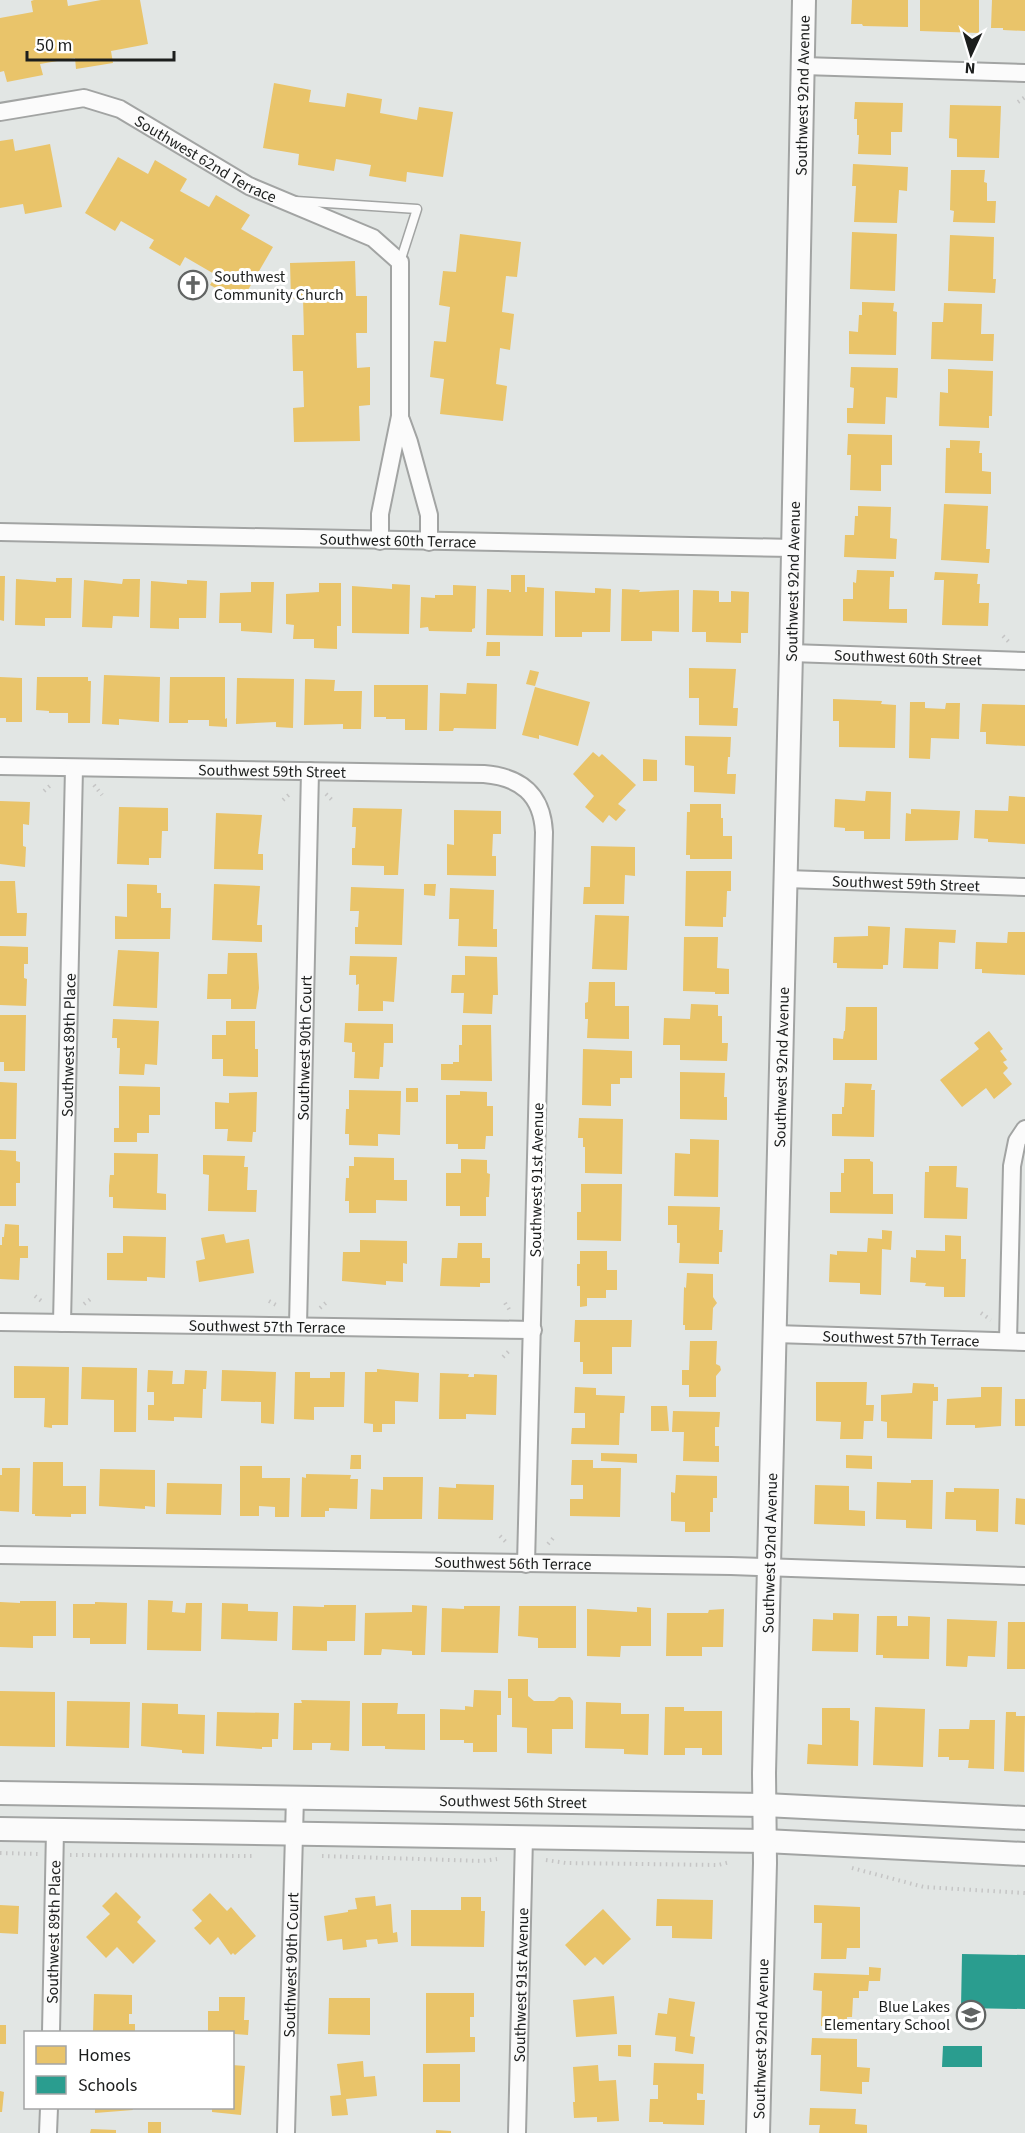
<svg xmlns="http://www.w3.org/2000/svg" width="1025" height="2133" viewBox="0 0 1025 2133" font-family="'Source Sans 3',sans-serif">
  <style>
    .homes { fill: #e9c46a }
    .schools { fill: #2a9d8f }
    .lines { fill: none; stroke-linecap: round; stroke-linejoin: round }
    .lane-casing { stroke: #a2a4a3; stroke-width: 11 }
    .street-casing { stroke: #a2a4a3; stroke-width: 20 }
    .secondary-casing { stroke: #a2a4a3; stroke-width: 26 }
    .path { stroke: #c5c5c5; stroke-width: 4; stroke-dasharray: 1.5 4.5; stroke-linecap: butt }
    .lane { stroke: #fbfbfb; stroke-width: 8 }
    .street { stroke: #fbfbfb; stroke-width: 16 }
    .secondary { stroke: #fbfbfb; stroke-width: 22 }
    .labels { text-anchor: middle; stroke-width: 6; stroke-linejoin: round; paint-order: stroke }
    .street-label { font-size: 16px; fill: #1c1e1d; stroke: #fff }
    .poi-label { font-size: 16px; fill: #1c1e1d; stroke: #fff; text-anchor: start }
  </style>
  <rect width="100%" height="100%" fill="#e2e6e4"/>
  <path class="homes" d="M34 0H67L68 6 101 0H140L148 44 111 51 113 63 76 69 75 58 40 64 43 75 7 82 4 71 0 72V18L33 12 31 1Z
    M852 0H908V27L863 26 862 24H851Z
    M920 0H979V33L920 31Z
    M992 0H1025V31L1003 30V28H991Z
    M274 83 311 90 309 102 345 107 347 93 382 99 380 113 417 120 419 107 453 112 443 177 407 172 406 182 369 176 371 165 336 159 334 171 298 165 299 154 263 148Z
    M855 102 903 103 902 132H891V155L858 154 859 135H857V119H854Z
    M950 105 1001 106 999 158 957 157V139L949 138Z
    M13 139 15 151 50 144 62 207 25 214 23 204 0 208V141Z
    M118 157 148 174 155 160 187 179 180 191 209 207 216 195 250 215 241 229 273 247 241 302 210 285 216 275 185 257 180 266 149 248 154 240 121 221 115 231 85 213Z
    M853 164 908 167 907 191 899 190 897 223 854 222 856 186H852Z
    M951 170H985L984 182 987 183V201H996L995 223 953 222 954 211 950 210Z
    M852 232 897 234 895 291 850 289Z
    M460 234 521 242 517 277 506 276 502 312 514 314 510 350 500 348 496 384 507 386 503 421 440 414 444 379 430 377 434 341 446 342 450 307 439 305 443 271 456 272Z
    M950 235 994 237 993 279H996L995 293 948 291Z
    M355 261 356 296H367V333H356L357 368 370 367V405L359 406 360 441 294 442 293 408 304 407 303 371H293L292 335H304L303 298 291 299 290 263Z
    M862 302 894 303 893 311 897 312 896 355 849 354V331L858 332 859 315H862Z
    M944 303 982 304 981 334H994L993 361 931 359 932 322H943Z
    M851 367 898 368 897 398 886 397 885 424 847 423V408H853L854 388 850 387Z
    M948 369 993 371 992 416H989V428L939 426 940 392 948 393Z
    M848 434 892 435V465H881V491L850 490 851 455H847Z
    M950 440 980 441 979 453H982V471L991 472V494L945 493 946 448H950Z
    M944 504 988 506 986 549H990L989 563 941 560Z
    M858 506 891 507 890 538 897 539 896 559 844 557 845 535H854L855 516H858Z
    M857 570 894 571V577H890L889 609H907V623L843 621V599H853V582L856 583Z
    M935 572 978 574 977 584H980L979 603H989L988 626 942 625 944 580H934Z
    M511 575H525V592H527V587L544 588 543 636 486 635 487 589 509 590V592H511Z
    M0 576H5L4 621 0 620Z
    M56 578H72L71 618H45V626L15 625 16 579 56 582Z
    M123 579H140L139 617 113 616 112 628 82 627 84 580 122 584Z
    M187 580 207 581 206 618H179V629L150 628 151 581 187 584Z
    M251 582H274L272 633 241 631V623H219L220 593 251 592Z
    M319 583H341V626H337V649L314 648V639H293L294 625 286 624V594L319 592Z
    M392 584 410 585 409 634 352 633V586L392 589Z
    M453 585 476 586 475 628 472 629V632L429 631 428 627 420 628 421 597 435 598V595H453Z
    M595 588 611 589 610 632H582V637H555V591L595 593Z
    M622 589 640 590 639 592 679 590V632L652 631V641H621Z
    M693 590 719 591V602H731V591L749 592 748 633H741V643L706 642V632H692Z
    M487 642H500V656H486Z
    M689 668 736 669 733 708H738L737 726 699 725V698H689Z
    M530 670 539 672 535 686 526 684Z
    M104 675 160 677 159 722 119 719V725L102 724Z
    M0 677 22 678V722H6V718H0Z
    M37 677H88V681H91L90 723H68V713H49V711L36 710Z
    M170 677H225V719L227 718V727L209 726V720H188V723H169Z
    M237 678 294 679 293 728 276 727V722L236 724Z
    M305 679 335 680 334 691H362L361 729H343V724L304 725Z
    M467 683 497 684 496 729 454 728 453 731H439L440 693 466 694Z
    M374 685H428L427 730H405V719H386V717H374Z
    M535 687 590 702 578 746 539 735V739L522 735Z
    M833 699 882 701 881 704 896 705 895 748 839 747V721H833Z
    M910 702H925V708L945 709 946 703H960L959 739 931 738 930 759 909 758Z
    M982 704 1025 705V746L986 744V732H980Z
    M685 736 731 737 730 757H728L727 774H736L735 794 694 792V766L685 765Z
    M593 752 599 757 602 754 636 785 618 804 626 810 616 821 609 815 603 823 585 807 594 796 573 774Z
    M643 759 657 760V781H643Z
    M866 791 891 792 890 839H864V831H845V828L834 827 835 799 865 801Z
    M1009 796 1025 797V844L988 842V839L974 838 975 810 1008 811Z
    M0 801 30 802 29 825 23 824V846L26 847 25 867 0 864Z
    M690 804H721V818H723V836H732V859H690V855H686L687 812H690Z
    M119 807 168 808V831H162L161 858H149V865L117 864Z
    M353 808 402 809 398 875H384V866L352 865V848H355L356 827H352Z
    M911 809 960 811 958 840 905 841 906 813 911 814Z
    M454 810 501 811V834H493L492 856H496V876L447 875V844L454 845Z
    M216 813 262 815 258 854H263V870L214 869Z
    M591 846 635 847V876L625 875 624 904H583L584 887H590Z
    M686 871H731V891H727L726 917H723V927L685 926Z
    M0 881H15L17 913H27L26 936H0Z
    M127 884 157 885V893H161V908H171L170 939H115V916L127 917Z
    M214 884 260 886 257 925H262V942L212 940Z
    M424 884H436L435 896 424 895Z
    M351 887 404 889 402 945 355 944V927H358L359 911H350Z
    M450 888 494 890 493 929H497V947L458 946 459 919H449Z
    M595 915 629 916 627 970 592 969Z
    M868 926 890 927 888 965H883V969L837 968V963H833L834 937 868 936Z
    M905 928 956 930 955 943 939 942 938 969 903 968Z
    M1008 932H1025V975L982 973V969H975L976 942 1007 943Z
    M684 937H718L717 968 729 969V994H715V992L683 991Z
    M0 946 28 947V964H24V978L27 979 26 1006 0 1005Z
    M118 950 159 952 157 1008 113 1006Z
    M228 953H257L259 988 256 1009H231V999H207L208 974H227Z
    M350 956 397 957 394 1002 383 1001V1011H358L359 984 356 985V975H349Z
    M465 956 497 957 498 995H493L492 1014 463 1013 464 993H451L452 975H465Z
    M589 982H615V1006H629V1039L587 1038 588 1019H585V1003L588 1002Z
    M691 1004 718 1005V1016H722V1043H728L727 1061 680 1060V1045H663L664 1018 690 1019Z
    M846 1007H877V1060H833V1038L843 1039 844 1031H845Z
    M0 1015H26L25 1071H4V1062H0Z
    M113 1019 159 1021 157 1065 145 1064 144 1075 119 1074 120 1048H117V1038H112Z
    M226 1021H255V1049H258V1077L223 1076V1059H212V1035H226Z
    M345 1023 393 1024V1043H384L383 1067H380L379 1079 354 1078 355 1052H352V1043L344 1042Z
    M462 1025H491L492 1081 441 1080V1064H453V1062H459V1045H462Z
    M989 1031 1003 1049 1000 1051 1007 1060 1003 1062 1008 1068 1003 1073 1012 1084 994 1099 986 1088 962 1107 940 1080 979 1049 974 1043Z
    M583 1049 632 1051V1078H620V1084H611V1106L582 1105Z
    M680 1072 725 1073 724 1097H727V1120L680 1119Z
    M0 1082 17 1083 16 1139H0Z
    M845 1083 872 1084 871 1090H875L874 1137 832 1136V1114H842V1107H844Z
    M119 1086 160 1087V1115H149V1133H137V1142H114V1128H119Z
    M406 1088H418V1102H406Z
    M349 1090 401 1091 400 1135 378 1134V1146L349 1145V1134H345L346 1109H349Z
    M460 1091 487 1092V1106H493V1136H486L485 1149H458V1144H446V1095H460Z
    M257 1092 256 1132H253L252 1142 227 1141 228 1129H215V1102L229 1103V1093Z
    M579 1118 623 1119 622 1174 585 1173V1147H583V1138H578Z
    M690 1139 719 1140 718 1197 674 1196 675 1153 690 1154Z
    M0 1150 16 1151V1161L20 1162V1183H16V1206H0Z
    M114 1153 158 1154 157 1193 166 1194V1210L113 1208V1197H109V1186L110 1175H114Z
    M203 1155 245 1156 244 1167H248L247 1190H257L256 1212 208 1211 209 1175 203 1174Z
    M354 1157 394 1158V1180H407V1201L376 1200V1213H349V1201H345L346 1178H349V1166H354Z
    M461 1159 487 1160V1173L490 1174 489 1197H486V1216H460V1206H446V1173H461Z
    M844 1159H870V1161L873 1162V1194H893V1214L830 1213V1192H841V1173H844Z
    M929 1166H957L956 1187 968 1188 967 1219 924 1218 925 1172H929Z
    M581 1184H622L621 1241 577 1240V1212H581Z
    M668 1206 720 1207 719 1230H723L722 1252H719V1264L679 1263 680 1243H677V1225H668Z
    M5 1224 19 1225V1246H28V1258H20L19 1280 0 1279V1245H2V1237H4Z
    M882 1230 892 1231 891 1250 882 1249 881 1295 860 1294V1283L829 1282 830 1254 837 1255V1251L867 1252 868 1238 882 1239Z
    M224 1234 226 1243 249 1239 254 1273 199 1282 196 1261 205 1259 201 1238Z
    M945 1235 961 1236V1259H966L965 1297H944V1287L925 1286 926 1283 910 1282 911 1257 916 1258V1250L945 1251Z
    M123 1236 166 1237 165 1278 147 1277V1281L107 1280V1253H123Z
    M360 1240 407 1241V1264L403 1263V1282L386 1281V1285L342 1281 343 1252H360Z
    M458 1243H482V1258H490V1283H480V1287L440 1286 442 1258H457Z
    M580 1251H607V1270H617V1290H606V1298H587V1306L580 1307V1286H577V1264H580Z
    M687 1273 713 1274V1297L717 1303 713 1308 712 1330H685V1325H683L684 1287 686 1288Z
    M575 1320H632L631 1347H612V1374H583V1362H580V1342H574Z
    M690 1341H717L716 1364 720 1366 721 1370 716 1376V1397H689V1385H682V1370H689Z
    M14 1366 69 1367 68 1425H52V1428L44 1427 45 1398H14Z
    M82 1367 137 1368 136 1432H114V1400L81 1399Z
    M377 1369 419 1373 418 1402 395 1401V1424H382V1432H373V1424L364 1423 365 1372H377Z
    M148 1370 173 1371 172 1384H184L185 1370 207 1371 206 1389H203L202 1418 174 1417V1421L148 1420V1405H154V1392H147Z
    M222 1370 276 1372 274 1424 261 1423V1402L221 1401Z
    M295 1372H310V1378H330V1372H345L344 1407H314V1420L294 1419Z
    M440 1373 469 1374 468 1377H474V1374L497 1375 496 1415 466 1414V1419H439Z
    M816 1382H867L866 1405H874L873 1421H864L863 1439H840L841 1422 816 1421Z
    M913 1383 934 1384V1387H938V1401H933L932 1439 887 1438V1422L881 1421V1395L912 1393Z
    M575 1387 596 1388V1395L625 1396 624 1413H620L619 1445 571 1444 572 1428H585V1413H574Z
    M981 1387H1002L1001 1426 975 1428V1425H946L947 1399 981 1397Z
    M1015 1399H1025V1426H1015Z
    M651 1406H667L669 1431H651Z
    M673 1411 720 1412 719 1427H715V1446H719V1462L683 1461 684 1432H672Z
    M601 1453 637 1454V1463L601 1461Z
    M351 1455H361V1469H350Z
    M846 1455 872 1456V1469L846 1468Z
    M572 1460H593V1468H621L620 1517 570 1516V1499H583V1485H571Z
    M33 1462H63V1486H86V1514H71V1517L35 1516V1514H32Z
    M240 1466H262V1478H290L289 1517H275V1507L259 1506V1516H240Z
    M2 1468H20L19 1512 0 1511V1475H2Z
    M100 1469 155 1470V1507L145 1506V1509L99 1506Z
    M306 1474 351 1475 350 1479H358L357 1509 329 1508V1511H325V1517H301L302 1477 306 1478Z
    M676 1475 717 1476V1498H713V1512H710V1532H685V1522L671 1521V1492L675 1493Z
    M383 1477H423L422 1519H370L371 1489 383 1490Z
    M911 1480H933L932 1529 906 1528V1520L876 1519 877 1482 911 1483Z
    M167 1483 222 1484 221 1515 166 1514Z
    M456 1484 494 1485 493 1520 438 1519 439 1487 456 1488Z
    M815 1485 849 1486V1510L865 1511V1526L814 1524Z
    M954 1488 999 1489 998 1532 976 1531V1520L945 1519 946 1492H954Z
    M1016 1498 1025 1499V1525L1015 1524Z
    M148 1600 173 1601 172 1612 185 1613 186 1603H202L201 1651 147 1650Z
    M20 1601H56V1636H33V1648L0 1647V1602L20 1603Z
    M95 1602 127 1603 126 1644H90V1638H73V1604H95Z
    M222 1603 248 1604V1611L278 1612 277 1641 221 1639Z
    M324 1605H356L355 1641H327V1651L292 1650 293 1606 324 1607Z
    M412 1605 427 1606 425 1655H412V1651L382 1649 381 1655H364L365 1613 412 1612Z
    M464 1606H500L498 1653 441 1652 442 1608 464 1609Z
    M519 1606H576V1648H538V1638L518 1636Z
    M637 1607 651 1608V1646H621L620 1657 587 1656V1609L637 1612Z
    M724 1609 723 1647H702V1656H666L667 1613H708L709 1610Z
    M833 1613 859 1614 858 1652 812 1651 813 1619 833 1620Z
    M877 1616H897V1626H908V1616L930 1617 929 1659 883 1658V1655H876Z
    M947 1619 997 1621 995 1657 968 1656 967 1667 946 1666Z
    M1008 1622H1025V1669H1007Z
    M508 1679H528V1696L534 1701H554L559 1697H570L573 1701V1729H552V1754L527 1753V1728L512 1727V1698H508Z
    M474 1690 501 1691V1715H497V1752H473V1743H464V1740H440V1709L465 1710V1706L473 1707Z
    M0 1691 55 1692V1747L0 1746Z
    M301 1700 350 1701 349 1751 330 1750 331 1743H312V1750H293L294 1703H302Z
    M67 1701 130 1702 129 1748 66 1746Z
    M586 1702 621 1703V1714H649L648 1755 624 1754V1749L585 1748Z
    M142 1703 178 1704V1714L205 1715 204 1754 182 1753V1750L141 1746Z
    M362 1703H398L397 1714H425V1750L385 1749V1746H362Z
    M665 1707H684V1711H722V1755H702V1748H685V1755H664Z
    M875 1707 925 1709 923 1767 873 1765Z
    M822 1708H850V1720L859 1721 858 1766 807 1764 808 1744 822 1745Z
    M217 1712 279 1713 278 1739H272V1747H262V1749L216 1746Z
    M1006 1712H1016V1716H1025L1024 1772 1004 1771Z
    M970 1720H995L994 1769 968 1768 969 1760H949V1757H938L939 1729H969Z
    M116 1892 141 1917 137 1922 156 1941 133 1964 117 1947 106 1958 86 1937 110 1914 102 1906Z
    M210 1893 227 1911 231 1907 256 1936 235 1955 233 1953 231 1955 218 1937 210 1945 194 1928 202 1921 192 1910Z
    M375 1896 376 1906 391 1904 393 1933 397 1932 398 1942 378 1944 377 1939 366 1940 367 1947 343 1950 342 1939 327 1941 324 1916 348 1912V1910L357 1909 355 1898Z
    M461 1897H481V1911H485L484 1947 411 1946V1910H461Z
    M657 1899 713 1900 712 1939 672 1938V1926H656Z
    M0 1905 19 1906 18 1934 0 1933Z
    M814 1905 860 1907V1948H847L846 1959H821L822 1923H814Z
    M603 1909 631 1939 603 1965 595 1957 585 1966 565 1945Z
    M869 1967 881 1968 880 1981H869L868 1991H859V1998H853L852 2017H847V2027L821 2026 822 1991 813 1990 814 1973 869 1975Z
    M426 1993H474V2017H470V2037H475V2052L426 2053Z
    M94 1994 132 1995V2014H129V2024H135V2032H93Z
    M614 1996 617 2034 576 2037 573 2000Z
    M219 1997H245L244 2020H249L248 2035 208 2032V2011H219Z
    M329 1998H370V2035L328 2034Z
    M669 1998 695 2002 690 2036 695 2037 693 2054 675 2051 676 2037 655 2035 658 2013 667 2014Z
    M0 2025H6V2044H0Z
    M812 2038 857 2039V2067L870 2068 869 2082H862V2094L820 2091 821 2055H811Z
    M618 2045H631V2057L618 2056Z
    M363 2061 364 2077 375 2076 377 2096 346 2099 348 2115 332 2116 330 2096 341 2095 337 2064Z
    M654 2063 704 2064 703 2094 697 2093V2100H705L704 2125 663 2124V2122H649L650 2099H658V2085H653Z
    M423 2064H460V2102H423Z
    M232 2065 245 2066 241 2115 212 2112V2108H232Z
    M598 2065 599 2081 616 2080 619 2121 597 2122V2117L574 2118 573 2102H575L573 2067Z
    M0 2091 4 2092 2 2112H0Z
    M95 2108H132L133 2110 95 2113Z
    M810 2108 856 2109 855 2124 867 2125V2133H819L820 2125H809Z
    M148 2122H161V2133H148Z
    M91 2129 116 2130V2133H90Z
    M436 2130 451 2131V2133H436Z"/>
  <path class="schools" d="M962 1954 1025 1955V2009L961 2008Z
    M943 2046H982V2067H942Z"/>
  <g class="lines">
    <g class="lane-casing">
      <path id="lane" d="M296 201 417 209 400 262"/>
    </g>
    <g class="street-casing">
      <g id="street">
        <path d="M803 66 1025 73"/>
        <path id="s1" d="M0 112 84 98 120 109 249 186 373 238 400 262V416L380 514V541"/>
        <path d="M401 420 409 442 429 515V542"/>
        <path id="s2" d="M0 532 793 548"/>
        <path id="s3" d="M791 653 1025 661"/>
        <path id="s4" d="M0 766 484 774C520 777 542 794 544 832L526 1564"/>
        <path id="s5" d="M786 879 1025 887"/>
        <path id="s6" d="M0 1322 533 1330"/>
        <path id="s7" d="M62 1323 74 768"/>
        <path id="s8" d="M298 1326 310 771"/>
        <path id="s9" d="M775 1334 1025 1342"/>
        <path d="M1008 1341 1012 1166 1017 1141 1025 1129"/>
        <path id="s10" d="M0 1555 731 1566 1025 1576"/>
        <path id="s11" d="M51 2032 55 1830"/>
        <path d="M48 2133 49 2108"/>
        <path id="s12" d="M286 2133 295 1797"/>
        <path id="s13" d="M517 2133 524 1837"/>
      </g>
    </g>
    <g class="secondary-casing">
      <g id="secondary">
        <path id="s14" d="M0 1793 765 1805 1025 1818"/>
        <path d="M0 1829 765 1841 1025 1854"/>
        <path id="s15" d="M758 2133 765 1863 764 1773 791 653 804 0"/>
      </g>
    </g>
    <path class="path" d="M1018 102 1025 97
      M1003 636 1009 642
      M94 785 102 795
      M44 791 52 784
      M326 794 334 802
      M283 800 291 793
      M35 1296 44 1303
      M269 1301 278 1306
      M505 1303 511 1312
      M84 1304 92 1298
      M320 1308 327 1302
      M981 1313 991 1320
      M503 1357 510 1350
      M500 1536 507 1543
      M548 1544 555 1536
      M0 1853 38 1854
      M70 1855 254 1856
      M322 1856 482 1861 497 1859
      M546 1860 566 1863 718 1865 730 1862
      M852 1868 924 1887 1025 1893"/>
    <use href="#lane" class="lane"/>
    <use href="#street" class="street"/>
    <use href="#secondary" class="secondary"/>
  </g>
  <defs>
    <g id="church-ring" transform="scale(1.5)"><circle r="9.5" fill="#fff" stroke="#616463" stroke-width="1.5"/><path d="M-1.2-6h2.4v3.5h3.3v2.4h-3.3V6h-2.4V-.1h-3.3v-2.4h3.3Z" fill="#616463"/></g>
    <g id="school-ring" transform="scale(1.5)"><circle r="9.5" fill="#fff" stroke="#616463" stroke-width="1.5"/><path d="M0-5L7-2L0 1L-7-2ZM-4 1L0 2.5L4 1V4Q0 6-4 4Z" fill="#616463"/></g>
  </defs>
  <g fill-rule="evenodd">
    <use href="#church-ring" x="193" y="285"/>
    <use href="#school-ring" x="971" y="2015"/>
  </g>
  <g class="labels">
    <g class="street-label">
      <text dy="6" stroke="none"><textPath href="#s15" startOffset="2038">Southwest 92nd Avenue</textPath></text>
      <text dy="6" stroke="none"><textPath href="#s1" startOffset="222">Southwest 62nd Terrace</textPath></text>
      <text dy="6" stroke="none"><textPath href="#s2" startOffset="398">Southwest 60th Terrace</textPath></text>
      <text dy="6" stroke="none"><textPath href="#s15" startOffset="1552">Southwest 92nd Avenue</textPath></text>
      <text dy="6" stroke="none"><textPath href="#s3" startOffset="117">Southwest 60th Street</textPath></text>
      <text dy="6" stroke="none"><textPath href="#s4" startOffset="272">Southwest 59th Street</textPath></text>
      <text dy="6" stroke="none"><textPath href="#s5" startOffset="120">Southwest 59th Street</textPath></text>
      <text dy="6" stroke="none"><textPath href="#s7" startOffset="278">Southwest 89th Place</textPath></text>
      <text dy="6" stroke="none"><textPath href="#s8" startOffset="278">Southwest 90th Court</textPath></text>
      <text dy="6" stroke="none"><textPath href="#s15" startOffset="1066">Southwest 92nd Avenue</textPath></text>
      <text transform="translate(536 1180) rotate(-89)" y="6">Southwest 91st Avenue</text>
      <text dy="6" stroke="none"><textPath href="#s6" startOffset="267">Southwest 57th Terrace</textPath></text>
      <text dy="6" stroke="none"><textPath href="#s9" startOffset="126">Southwest 57th Terrace</textPath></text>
      <text dy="6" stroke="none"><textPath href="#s15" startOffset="580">Southwest 92nd Avenue</textPath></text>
      <text dy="6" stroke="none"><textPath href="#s10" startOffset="513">Southwest 56th Terrace</textPath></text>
      <text dy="6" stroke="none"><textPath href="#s14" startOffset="513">Southwest 56th Street</textPath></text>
      <text dy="6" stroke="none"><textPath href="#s11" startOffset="100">Southwest 89th Place</textPath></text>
      <text dy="6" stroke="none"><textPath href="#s12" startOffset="168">Southwest 90th Court</textPath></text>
      <text dy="6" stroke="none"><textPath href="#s13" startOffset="148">Southwest 91st Avenue</textPath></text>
      <text dy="6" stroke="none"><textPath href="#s15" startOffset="94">Southwest 92nd Avenue</textPath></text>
    </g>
    <g class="poi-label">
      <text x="214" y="282">Southwest<tspan x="214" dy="18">Community Church</tspan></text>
      <text x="950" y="2012" text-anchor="end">Blue Lakes<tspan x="950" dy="18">Elementary School</tspan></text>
    </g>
  </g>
  <rect x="24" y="2031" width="210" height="78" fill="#ffffff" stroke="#a4a5a5" stroke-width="1.5"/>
  <rect x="36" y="2046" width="30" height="18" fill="#e9c46a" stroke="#a4a5a5" stroke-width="1.5"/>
  <text x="78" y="2061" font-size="18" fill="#1c1e1d">Homes</text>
  <rect x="36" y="2076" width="30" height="18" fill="#2a9d8f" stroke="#a4a5a5" stroke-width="1.5"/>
  <text x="78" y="2091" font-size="18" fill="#1c1e1d">Schools</text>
  <g transform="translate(971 54) rotate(184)" stroke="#ffffff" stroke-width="4.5" paint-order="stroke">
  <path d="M0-4.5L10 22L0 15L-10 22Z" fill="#1c1e1d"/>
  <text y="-9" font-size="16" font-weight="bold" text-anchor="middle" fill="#1c1e1d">N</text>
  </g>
  <path d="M27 51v9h147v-9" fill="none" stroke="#1c1e1d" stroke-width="3"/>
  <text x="36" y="51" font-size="18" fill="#1c1e1d" stroke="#ffffff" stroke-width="4.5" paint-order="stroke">50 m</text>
</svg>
